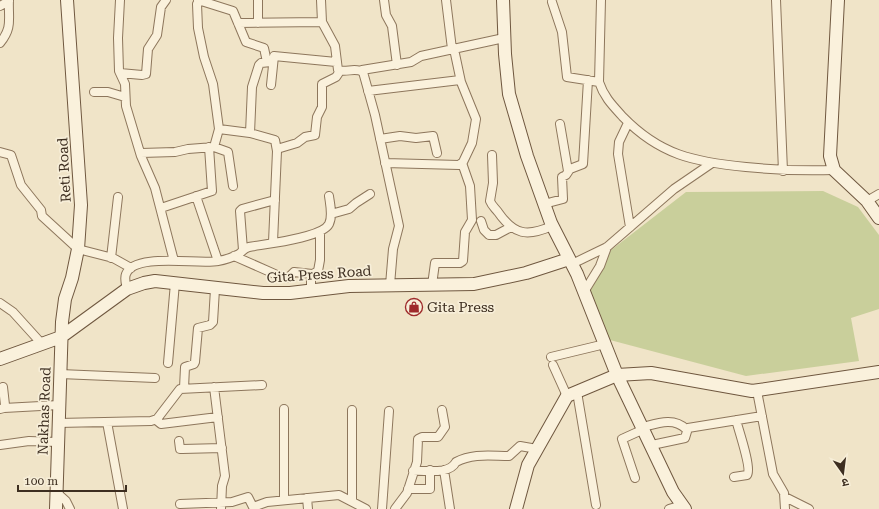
<svg xmlns="http://www.w3.org/2000/svg" width="879" height="509" viewBox="0 0 879 509" font-family="'Roboto Serif','Noto Sans Devanagari',serif">
  <style>
    .green { fill: #c9cf9b }
    .lines { fill: none; stroke-linecap: round; stroke-linejoin: round }
    .street-casing { stroke: #8d765c; stroke-width: 10 }
    .secondary-casing { stroke: #6f573f; stroke-width: 14 }
    .street { stroke: #faf1dc; stroke-width: 8 }
    .secondary { stroke: #faf1dc; stroke-width: 12 }
    .labels { text-anchor: middle; stroke-width: 3.5; stroke-linejoin: round; paint-order: stroke }
    .street-label { font-size: 14px; fill: #3d2e20; stroke: #f7eed8 }
    .poi-label { font-size: 14px; fill: #3d2e20; stroke: #f7eed8; text-anchor: start }
  </style>
  <rect width="100%" height="100%" fill="#f0e4c8"/>
  <path class="green" d="M823 191 858 207 879 235V309L851 318 859 361 746 376 610 340 589 293 606 254 686 192Z"/>
  <g class="lines">
    <g class="street-casing">
      <path id="street" d="M120 0 118 38 119 71 125 84 126 106 141 156 155 188 174 261
        M198 0 233 11 246 42 264 48 267 62
        M258 0V23
        M321 0 322 22 335 46 338 70C346 73 355 67 363 72L375 115 399 226 393 249 390 285
        M384 0 386 15 392 26 397 65
        M446 0 452 49
        M601 0 599 82C604 97 612 105 623 117 660 155 694 162 746 167 776 170 804 171 834 170
        M776 0 783 171
        M199 1 197 4 198 28 204 57 213 84 219 129
        M552 2 562 32 567 77 599 82
        M0 6 9 1
        M238 23 322 22
        M0 43C13 27 8 19 9 0
        M362 70 411 62 421 56 504 38
        M120 73 142 75 146 74 148 49 157 35 161 7 166 0
        M271 85 274 56 336 62
        M368 91 460 80
        M94 92H108L125 97
        M628 123 619 142 618 154 630 227
        M560 124 568 171
        M250 133 252 87 259 65 261 63 271 62
        M380 139 400 136 416 138 433 136 437 153
        M214 147 228 152 233 186
        M277 149 297 143 305 137 315 135 317 117 322 107V84L336 77 340 71
        M0 152 11 155 21 185 41 210 42 216 78 249 113 258 131 268
        M141 153 175 152 188 149 214 147 219 129 250 133 275 140 277 151 273 242
        M492 155 493 183 490 201C492 206 495 208 498 212 514 235 527 237 552 226
        M385 163 459 165 463 162 472 143 476 119 461 82 454 49
        M196 196 218 261
        M867 201 879 194
        M544 204 563 199 562 177 566 175 570 169 583 164 588 80
        M161 208 212 191 209 147
        M331 214 349 209 356 203 370 194
        M481 221 484 230 489 235H496L511 227
        M243 250 240 211 242 209 275 200
        M234 256 277 275 288 278 294 272 312 274
        M111 258 118 197
        M572 264 607 247 674 189 712 163
        M432 285 435 263H460L463 261 465 232 472 220 470 186 462 163
        M127 289C126 284 124 279 126 274 135 252 199 265 218 261 225 260 233 257 239 254 242 252 244 248 249 247 265 244 322 238 329 224 333 216 330 204 329 196
        M311 290V275L318 271 320 260V232
        M584 292 600 266 607 247
        M0 303 13 312 42 344
        M551 357 605 344
        M168 363 175 283
        M553 365 567 396
        M60 374 155 378
        M214 387 225 476 222 486 221 509
        M184 388 185 367 194 364 195 362 198 328 210 325 213 322 215 289
        M757 391 773 474 784 493 785 509
        M577 392 596 505
        M4 408 59 405
        M0 409 4 408 5 405 3 387
        M156 420 161 424 218 417
        M107 422 123 509
        M58 423 151 421 157 419 180 389 262 385
        M643 427C658 423 674 417 686 429
        M179 441 180 449H182L222 448
        M0 445 29 441 57 442
        M652 445 685 438 688 428 762 416
        M444 470 450 509
        M413 471C427 470 449 475 456 462 473 453 491 456 509 456L520 446 537 449
        M734 477 747 475C752 469 739 431 736 420
        M635 478 622 439 644 429
        M408 489H430V470
        M56 492 66 501 70 509
        M785 497 809 509
        M307 498 308 509
        M284 500V409
        M352 501V410
        M180 504 232 502 248 497 253 507 267 502 339 495 366 509
        M382 509 389 411
        M395 509 407 493 417 462 418 439 422 437H438L445 427 442 410
        M669 509 682 505"/>
    </g>
    <g class="secondary-casing">
      <path id="secondary" d="M503 0 505 54 509 94 527 156 551 223 577 274 617 375 673 492 685 509
        M838 0 830 156 834 170 867 201 879 218
        M0 359 61 337 127 289 144 283 155 281 263 293H290L349 286 474 284 526 273 569 259
        M56 509 62 322 65 299 72 278 78 249 81 205 67 0
        M516 509 528 465 567 396 617 375 651 373 752 391 879 372"/>
    </g>
    <use href="#street" class="street"/>
    <use href="#secondary" class="secondary"/>
  </g>
  <defs>
    <g id="shop-ring" transform="scale(0.9)"><circle r="9.5" fill="#f7eed8" stroke="#9e2a2b" stroke-width="1.5"/><path d="M-5-2.5h2.3a2.7 3.5 0 0 1 5.4 0H5L5.5 6h-11ZM-1.5-2.5h3a1.5 2.3 0 0 0-3 0Z" fill="#9e2a2b"/></g>
  </defs>
  <g fill-rule="evenodd">
    <use href="#shop-ring" x="414" y="307"/>
  </g>
  <g class="labels">
    <g class="street-label">
      <text transform="translate(64 170) rotate(-93)" y="5">Reti Road</text>
      <text transform="translate(319 274) rotate(-4)" y="5">Gita Press Road</text>
      <text transform="translate(44 411) rotate(-88)" y="5">Nakhas Road</text>
    </g>
    <g class="poi-label">
      <text x="427" y="312">Gita Press</text>
    </g>
  </g>
  <g transform="translate(843 473) rotate(166)" stroke="#f7eed8" stroke-width="3" paint-order="stroke">
  <path d="M0-3L7 15L0 10L-7 15Z" fill="#3d2e20"/>
  <text y="-6" font-size="11" font-weight="bold" text-anchor="middle" fill="#3d2e20">उ</text>
  </g>
  <path d="M18 485v6h108v-6" fill="none" stroke="#3d2e20" stroke-width="2"/>
  <text x="24" y="485" font-size="12" fill="#3d2e20" stroke="#f7eed8" stroke-width="3" paint-order="stroke">100 m</text>
</svg>
